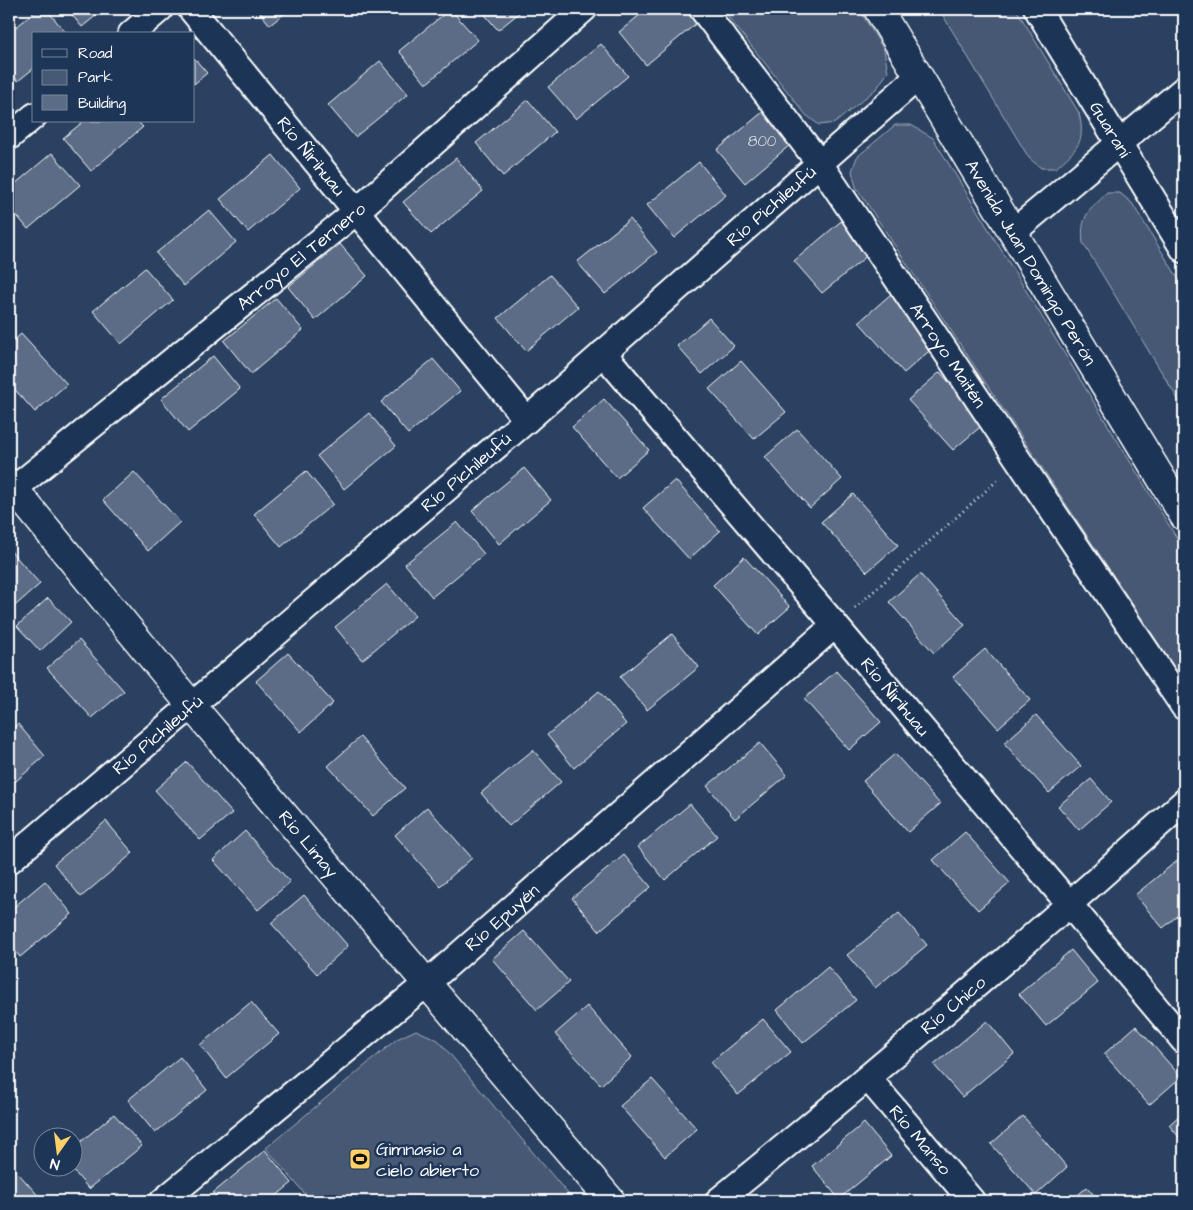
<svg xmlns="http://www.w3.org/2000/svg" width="1193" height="1210" viewBox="0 0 1193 1210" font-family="'Architects Daughter',sans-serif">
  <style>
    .green { fill: #465975; stroke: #a2acba }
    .building { fill: #5b6c86; stroke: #fff }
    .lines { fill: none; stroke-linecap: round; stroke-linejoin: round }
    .street-casing { stroke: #fff; stroke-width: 29 }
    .secondary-casing { stroke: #fff; stroke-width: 31 }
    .path { stroke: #fff; stroke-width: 3; stroke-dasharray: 1 4; stroke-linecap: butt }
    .street { stroke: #1d3557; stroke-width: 25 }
    .secondary { stroke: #1d3557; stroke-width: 28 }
    .labels { text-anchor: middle; stroke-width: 5; stroke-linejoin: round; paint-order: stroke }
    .number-label { font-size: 15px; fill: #d6dae1 }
    .street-label { font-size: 18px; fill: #fff; stroke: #1d3557 }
    .poi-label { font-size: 18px; fill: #fff; stroke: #1d3557; text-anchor: start }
  </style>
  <rect width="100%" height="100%" fill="#2a4161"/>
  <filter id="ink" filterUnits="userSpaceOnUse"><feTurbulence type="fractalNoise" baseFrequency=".02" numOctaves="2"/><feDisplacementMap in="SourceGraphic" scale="10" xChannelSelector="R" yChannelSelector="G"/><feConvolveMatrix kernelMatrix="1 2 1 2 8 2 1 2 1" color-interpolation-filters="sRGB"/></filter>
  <g filter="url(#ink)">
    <path class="green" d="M722 9H859L884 50 888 72 877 88 835 123 819 125 806 115Z
      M939 9H1016L1079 113C1086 144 1077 148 1056 168H1041L1029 158Z
      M895 125H911L933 138 1184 550V682L856 187 852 171 857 157Z
      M1107 193H1120L1132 203 1184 288V409L1083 243C1080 215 1089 211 1107 193Z
      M416 1030 438 1040 574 1201H311L266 1148 397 1039Z"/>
    <path class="building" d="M38 9H46L67 34H34V68L18 81 9 70V33Z
      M67 9H104L82 27Z
      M257 9H290L270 25Z
      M450 9 478 40 426 84 399 51Z
      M480 9H524L498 30Z
      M647 9H687L698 22 646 65 619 32Z
      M601 44 628 76 576 119 548 87Z
      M194 58 207 73 194 84Z
      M380 61 408 94 355 137 328 105Z
      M528 100 555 132 503 176 476 143Z
      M770 106 797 139 745 183 717 150Z
      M84 121H137L143 127 91 171 63 138Z
      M52 153 80 185 28 229 9 206V189Z
      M273 155 300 188 248 232 220 199Z
      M456 158 483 191 431 234 403 202Z
      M699 162 726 195 674 238 647 205Z
      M209 210 236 242 184 286 156 253Z
      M846 217 874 250 822 293 794 261Z
      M630 219 657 252 605 294 577 262Z
      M340 244 367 276 315 320 288 287Z
      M145 268 173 300 121 344 93 311Z
      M550 275 578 307 526 351 498 318Z
      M891 294 936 345 904 373 859 322Z
      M276 298 303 330 251 374 224 341Z
      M709 318 734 346 702 374 677 346Z
      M21 334 67 384 35 412 9 383V345Z
      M213 356 240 389 188 432 161 399Z
      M433 359 460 391 408 434 381 402Z
      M741 361 786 412 754 439 709 389Z
      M940 372 985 423 953 450 908 400Z
      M604 399 649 450 617 478 572 427Z
      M369 413 396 446 344 489 317 456Z
      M797 429 842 479 810 508 765 457Z
      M524 468 551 500 499 544 472 511Z
      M306 471 333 504 281 547 254 514Z
      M134 472 180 522 148 551 103 500Z
      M675 480 720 531 689 559 643 508Z
      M853 494 898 545 867 572 821 522Z
      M457 522 484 554 432 597 405 564Z
      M9 549 40 584 9 611Z
      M744 557 790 607 758 635 713 585Z
      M920 574 965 625 934 653 889 602Z
      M387 584 415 616 362 660 335 627Z
      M48 598 71 622 40 651 17 626Z
      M672 634 699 667 647 710 620 677Z
      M79 640 124 691 92 718 47 668Z
      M985 649 1030 700 998 728 953 677Z
      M288 653 333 703 301 732 256 681Z
      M836 671 881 722 849 750 804 699Z
      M599 691 626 724 574 768 547 735Z
      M1036 715 1081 766 1049 793 1004 743Z
      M18 724 45 756 9 787V731Z
      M360 737 405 788 373 816 328 766Z
      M760 743 787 775 735 819 707 786Z
      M533 750 561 782 509 826 481 793Z
      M895 754 940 804 908 832 863 781Z
      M187 762 232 813 200 840 155 790Z
      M1091 779 1111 802 1079 830 1058 806Z
      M690 804 717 836 665 880 638 847Z
      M427 807 472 858 440 886 395 835Z
      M106 821 133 853 81 897 54 864Z
      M245 831 290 882 258 910 213 860Z
      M965 832 1010 883 978 910 933 860Z
      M624 855 651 887 599 931 572 898Z
      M1184 855V910L1163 928 1135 895Z
      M45 881 72 914 20 957 9 943V911Z
      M304 895 348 946 317 974 271 923Z
      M899 913 927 945 875 988 847 955Z
      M524 931 569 982 537 1010 492 959Z
      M1071 950 1098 983 1046 1026 1019 994Z
      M828 967 856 1000 803 1043 777 1010Z
      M251 1002 279 1034 226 1078 200 1045Z
      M587 1006 632 1057 601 1085 555 1034Z
      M763 1019 791 1052 738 1095 711 1062Z
      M987 1021 1014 1054 962 1097 934 1065Z
      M1136 1026 1181 1077 1149 1105 1104 1054Z
      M180 1057 207 1090 155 1133 128 1100Z
      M652 1079 697 1129 665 1157 620 1106Z
      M1184 1111V1143L1169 1125Z
      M114 1114 142 1146 89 1189 71 1168 72 1149Z
      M1023 1116 1067 1167 1036 1195 991 1144Z
      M864 1123 891 1156 839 1199 812 1166Z
      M265 1150 292 1183 270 1201H220L213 1193Z
      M9 1163 43 1201H9Z
      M1087 1187 1099 1201H1071Z
      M780 1194 786 1201H771Z"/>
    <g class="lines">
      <g class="street-casing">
        <g id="street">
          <path id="s1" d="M191 9 527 420"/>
          <path id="s2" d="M702 9 820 164 1184 707"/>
          <path id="s3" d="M1037 9 1184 250"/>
          <path d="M131 34 160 9"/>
          <path d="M9 137 34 116"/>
          <path d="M1012 233 1184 89"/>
          <path id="s4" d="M603 353 835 625 1184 1041"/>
          <path id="s5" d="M9 493 357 211 584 9"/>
          <path id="s6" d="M9 861 527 420 918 77"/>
          <path id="s7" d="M868 1078 972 1201"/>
          <path id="s8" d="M163 1201 426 984 835 625"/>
          <path id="s9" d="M718 1201C877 1072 1032 939 1184 802"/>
        </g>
      </g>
      <g class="secondary-casing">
        <g id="secondary">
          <path id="s10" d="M878 9 1184 516"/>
          <path id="s11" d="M9 483 191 705 611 1201"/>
        </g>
      </g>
      <path class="path" d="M855 608 999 479"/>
      <use href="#street" class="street"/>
      <use href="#secondary" class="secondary"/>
    </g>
  </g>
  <defs>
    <g id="stadium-square" transform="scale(1.125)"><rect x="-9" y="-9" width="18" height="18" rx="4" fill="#ffd166" stroke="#1d3557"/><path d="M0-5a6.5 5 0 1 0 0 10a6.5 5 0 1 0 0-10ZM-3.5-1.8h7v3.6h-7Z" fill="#111"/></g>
  </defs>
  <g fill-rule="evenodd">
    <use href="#stadium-square" x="360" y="1159"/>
  </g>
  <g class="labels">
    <g class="number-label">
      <text x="762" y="146">800</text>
    </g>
    <g class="street-label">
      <text dy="6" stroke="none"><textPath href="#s3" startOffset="141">Guaraní</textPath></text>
      <text dy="6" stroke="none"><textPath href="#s1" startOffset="190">Río Ñirihuau</textPath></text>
      <text dy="6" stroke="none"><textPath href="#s6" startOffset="1005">Río Pichileufú</textPath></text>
      <text dy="6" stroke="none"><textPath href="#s5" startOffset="376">Arroyo El Ternero</textPath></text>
      <text dy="6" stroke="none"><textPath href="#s10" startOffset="296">Avenida Juan Domingo Perón</textPath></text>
      <text dy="6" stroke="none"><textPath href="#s2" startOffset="425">Arroyo Maitén</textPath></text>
      <text dy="6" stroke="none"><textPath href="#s6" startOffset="600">Río Pichileufú</textPath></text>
      <text dy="6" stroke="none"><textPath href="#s4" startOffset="451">Río Ñirihuau</textPath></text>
      <text dy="6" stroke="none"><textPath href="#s6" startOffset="195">Río Pichileufú</textPath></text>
      <text dy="6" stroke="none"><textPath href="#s11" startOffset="469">Río Limay</textPath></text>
      <text dy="6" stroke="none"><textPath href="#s8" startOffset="442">Río Epuyén</textPath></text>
      <text dy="6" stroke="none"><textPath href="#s9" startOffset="306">Río Chico</textPath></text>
      <text dy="6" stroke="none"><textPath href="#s7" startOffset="81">Río Manso</textPath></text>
    </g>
    <g class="poi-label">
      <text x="376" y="1155">Gimnasio a<tspan x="376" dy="21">cielo abierto</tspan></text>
    </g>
  </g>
  <rect width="1193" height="1210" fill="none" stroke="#1d3557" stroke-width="30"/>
  <rect x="15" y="15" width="1163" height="1180" fill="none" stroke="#fff" stroke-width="2" filter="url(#ink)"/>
  <rect x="32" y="32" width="162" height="90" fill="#1d3557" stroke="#77869a"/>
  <rect x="42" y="49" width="25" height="8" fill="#1d3557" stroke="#77869a"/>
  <text x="78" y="58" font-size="15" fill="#ffffff">Road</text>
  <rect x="42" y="70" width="25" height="15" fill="#465975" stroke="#77869a"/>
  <text x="78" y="82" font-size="15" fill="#ffffff">Park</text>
  <rect x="42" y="95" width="25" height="15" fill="#5b6c86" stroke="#77869a"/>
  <text x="78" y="108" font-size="15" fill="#ffffff">Building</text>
  <g transform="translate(58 1152) rotate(194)"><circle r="24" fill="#1d3557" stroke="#77869a"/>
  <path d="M0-4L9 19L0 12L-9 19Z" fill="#ffd166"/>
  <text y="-8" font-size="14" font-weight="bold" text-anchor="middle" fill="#ffffff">N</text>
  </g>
</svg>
